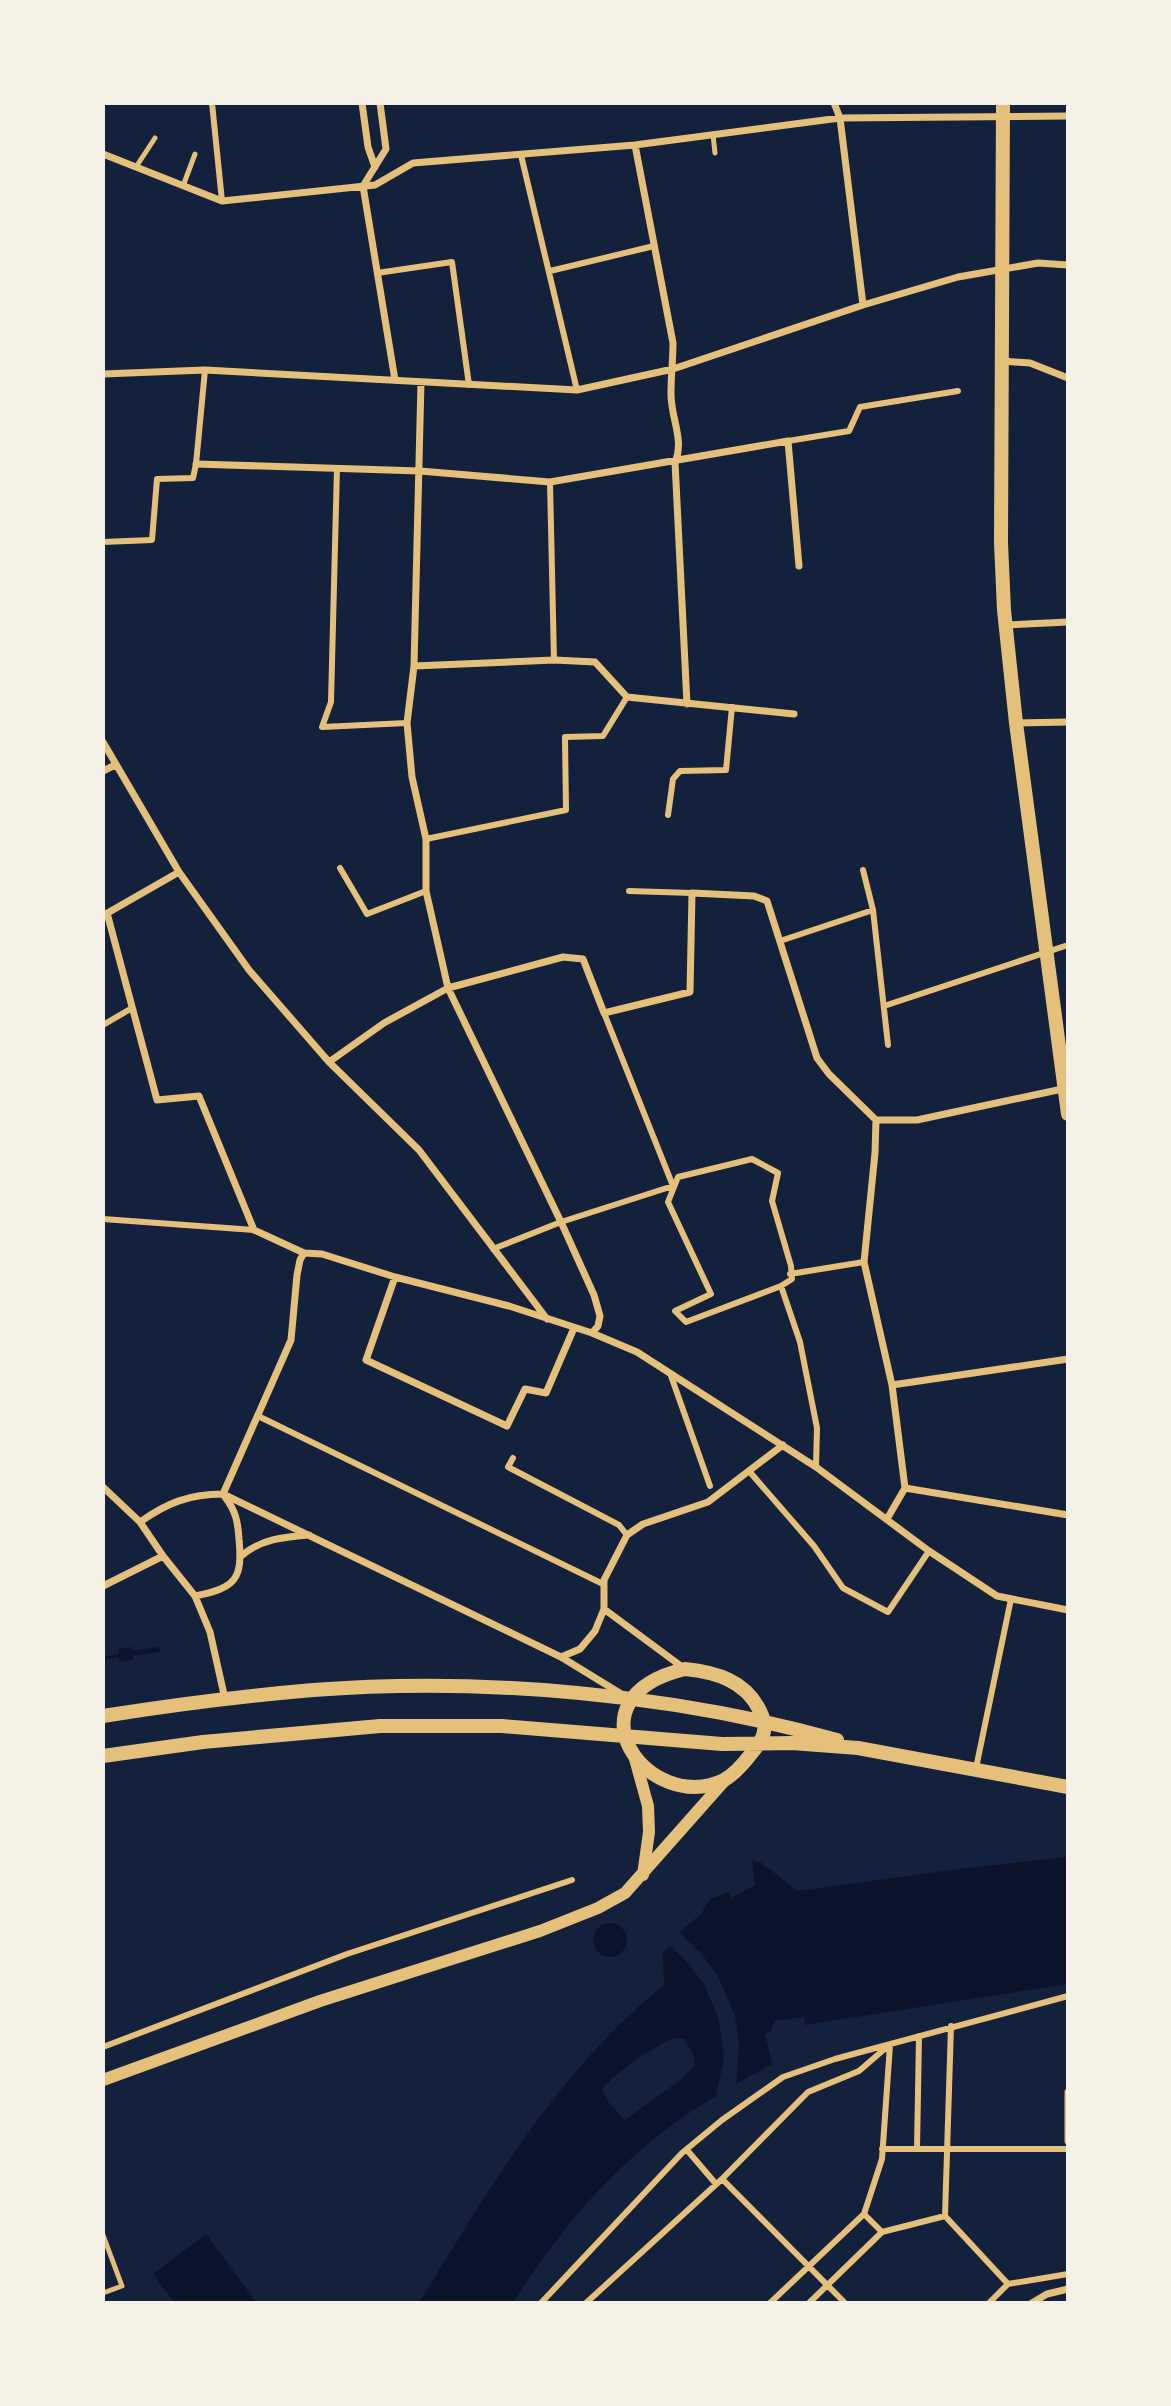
<svg xmlns="http://www.w3.org/2000/svg" width="1171" height="2406" viewBox="0 0 1171 2406" font-family="Figtree,sans-serif">
  <style>
    .water { fill: #0b132b; fill-rule: evenodd }
    .pier { fill: #14213d }
    .lines { fill: none; stroke-linecap: round; stroke-linejoin: round }
    .service { stroke: #e5c07b; stroke-width: 5 }
    .pedestrian { stroke: #e5c07b; stroke-width: 6 }
    .minor { stroke: #e5c07b; stroke-width: 7 }
    .tertiary { stroke: #e5c07b; stroke-width: 12 }
    .secondary { stroke: #e5c07b; stroke-width: 14 }
  </style>
  <rect width="100%" height="100%" fill="#14213d"/>
  <path class="water" d="M132 1647 133 1651 159 1647 160 1652 133 1656V1660L120 1662 119 1657 103 1660V1657L119 1654V1649Z
    M1068 1857V1984L805 2025 804 2017 774 2021 771 2032 765 2034 772 2064C738 2083 703 2102 672 2125 604 2176 558 2232 513 2303H419C489 2189 558 2070 664 1985L663 1953 685 1927 701 1914 710 1899 729 1892 731 1898 755 1885 752 1860 760 1862 798 1891 966 1868ZM674 2038 684 2039 694 2056V2066L679 2081 625 2120 609 2103 602 2090C615 2072 653 2047 674 2038Z
    M593 1940a17 17 0 1 1 34 0a17 17 0 1 1-34 0Z
    M206 2234 257 2303H175L153 2274Z"/>
  <path class="pier" d="M680 1933 700 1952 718 1976 735 2016 739 2045 736 2085 716 2096 724 2059 719 2020 704 1984 688 1963 669 1945Z"/>
  <g class="lines">
    <path class="service" d="M713 135 715 153
      M136 167 155 138
      M183 186 195 154
      M103 2235 122 2286 103 2293"/>
    <path class="pedestrian" d="M212 103 222 201
      M521 155 577 390
      M550 271 654 246
      M377 273 452 262 469 385
      M788 441 849 431 860 407 958 391
      M337 468 331 702 322 727 407 723
      M550 482 554 660
      M103 542 152 540 157 479 193 478 196 464 205 370
      M668 815 673 779 680 771 726 770 732 707
      M426 839 566 810 565 737 603 736 627 697
      M340 868 367 914 426 891
      M863 870 873 910 888 1045
      M629 891 692 893
      M780 941 873 910
      M884 1006 1068 945
      M103 1025 132 1008
      M752 1159 778 1173 772 1201 791 1266 792 1279 781 1286 686 1322 675 1311 711 1294 668 1202 678 1177Z
      M103 1219 254 1230
      M493 1249 561 1222 673 1186 604 1013
      M790 1274 864 1262
      M781 1286 800 1342 817 1428 816 1467
      M670 1373 710 1486
      M258 1416 603 1584
      M513 1458 508 1467 619 1525 627 1535
      M749 1471 814 1546 843 1588 888 1612 929 1551
      M976 1768 1011 1599
      M103 2047 347 1954 572 1880
      M882 2149H1068
      M917 2149 919 2036
      M687 2150 716 2184
      M722 2179 845 2303
      M864 2214 882 2232 945 2216 1008 2284
      M945 2216 951 2026
      M541 2303 682 2153 722 2120 783 2077 835 2059 1068 1996
      M586 2303 722 2179 808 2092 859 2071 888 2046
      M770 2303 864 2214 882 2159 890 2045
      M809 2303 882 2232
      M989 2303 1008 2284 1068 2274"/>
    <path class="minor" d="M362 103 368 147 375 167
      M834 103 840 118 863 305
      M635 145 673 343C673 359 671 376 671 392 670 416 685 440 675 462L687 704
      M103 154 222 201 375 185 413 163 635 145 840 118 1068 116
      M363 186 395 380
      M363 186 386 149 380 103
      M1002 361 1030 363 1068 378
      M103 374 205 370 577 390 673 369 863 305 958 277 1038 263 1068 265
      M421 382 414 666 407 723 412 777 426 839V891L448 988 561 1222 594 1295 600 1316 598 1326 592 1333
      M196 464 420 471 550 482 788 441 799 566
      M1006 625 1068 622
      M414 666 554 660 595 662 627 697 794 714
      M1016 723 1068 722
      M103 742 179 872 249 970 329 1062 419 1150 547 1319
      M103 771 115 765
      M107 913 157 1100 199 1096 254 1230 304 1253 322 1254 395 1277 509 1306 592 1333 637 1352 816 1467 929 1551 997 1596 1068 1610
      M104 915 179 872
      M329 1062 384 1023 448 988 563 957 583 959 604 1013 690 992 692 893 754 896 767 901 817 1058 829 1074 876 1120H917L1067 1088
      M876 1120 875 1153 864 1262 892 1385 905 1488 887 1519
      M395 1277 366 1360 507 1426 525 1389 546 1393 574 1328
      M892 1385 1068 1359
      M103 1487 140 1522 163 1556 195 1596 210 1632 225 1699
      M905 1488 1068 1515
      M223 1494 291 1340 297 1275 300 1260 304 1253
      M140 1522C167 1503 189 1494 223 1494L561 1657 623 1695
      M241 1556C261 1539 283 1537 309 1535
      M103 1586 163 1556
      M195 1596C235 1588 243 1580 239 1539 238 1523 236 1511 225 1497
      M604 1609 685 1669
      M561 1657 580 1649 595 1631 604 1609V1580L627 1535 643 1524 708 1502 783 1445
      M1068 2092V2141
      M1032 2303 1047 2294 1068 2289"/>
    <path class="tertiary" d="M635 1759 648 1806 649 1832 643 1875
      M103 2080 320 2001 540 1931 598 1908 625 1893 726 1779"/>
    <path class="secondary" d="M1003 103 1001 543 1004 610 1016 723 1068 1114
      M685 1669C716 1672 746 1681 760 1711 769 1729 763 1740 751 1754 744 1763 735 1774 724 1780 648 1816 563 1698 685 1669Z
      M103 1716C173 1705 243 1696 313 1690 483 1677 673 1694 837 1740
      M103 1756 203 1742 380 1726H502L722 1744 792 1743 858 1748 1068 1787"/>
  </g>
  <rect width="1171" height="2406" fill="none" stroke="#f6f1e7" stroke-width="210"/>
</svg>
